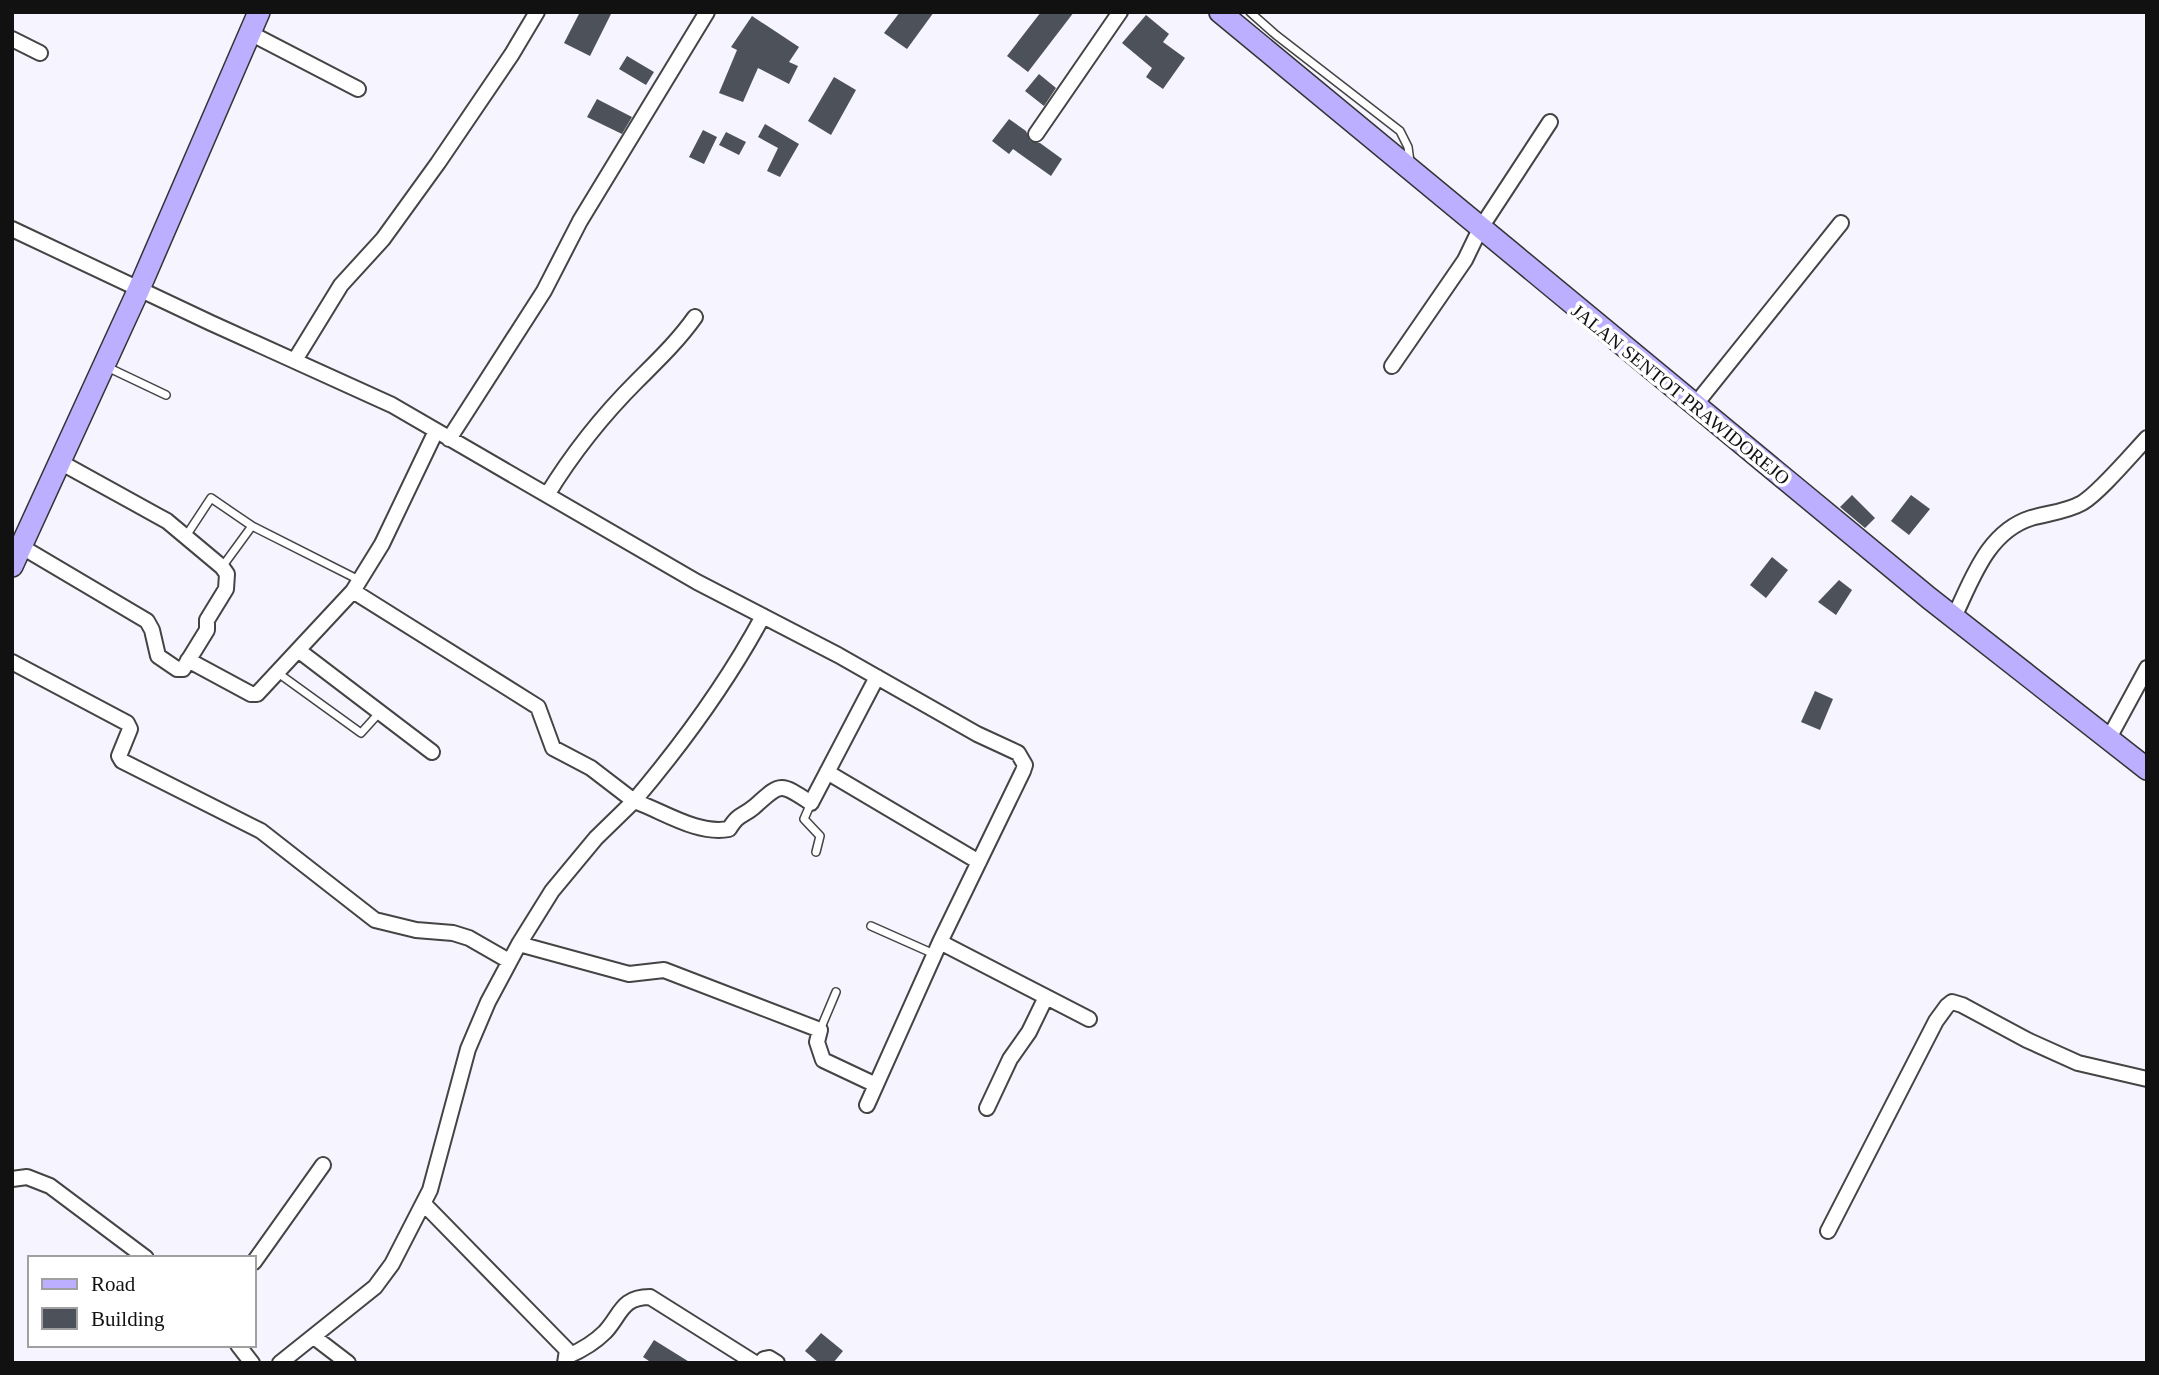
<svg xmlns="http://www.w3.org/2000/svg" width="2159" height="1375" viewBox="0 0 2159 1375" font-family="Georgia,serif">
  <style>
    .building { fill: #4c515a }
    .lines { fill: none; stroke-linecap: round; stroke-linejoin: round }
    .lane-casing { stroke: #444; stroke-width: 10 }
    .street-casing { stroke: #444; stroke-width: 18 }
    .secondary-casing { stroke: #333; stroke-width: 24 }
    .lane { stroke: #fff; stroke-width: 7 }
    .street { stroke: #fff; stroke-width: 14 }
    .secondary { stroke: #bdafff; stroke-width: 21 }
    .labels { text-anchor: middle; stroke-width: 7; stroke-linejoin: round; paint-order: stroke }
    .street-label { font-size: 19px; fill: #111; stroke: #fff }
  </style>
  <rect width="100%" height="100%" fill="#f5f4ff"/>
  <path class="building" d="M580 12H612L590 56 564 43Z
    M900 12H934L907 49 884 33Z
    M1041 12H1074L1028 72 1007 56Z
    M1146 15 1169 34 1163 42 1185 58 1163 89 1146 77 1152 68 1122 43Z
    M752 16 799 47 789 62 798 66 789 84 758 68 743 102 719 93 737 50 731 47Z
    M627 56 654 72 646 85 619 69Z
    M1039 74 1056 88 1044 106 1025 91Z
    M834 77 856 90 831 135 808 121Z
    M597 99 632 117 622 134 587 117Z
    M1009 119 1026 131 1030 141 1040 143 1062 159 1051 176 1013 149 1009 154 992 141Z
    M765 124 799 144 780 177 767 171 778 148 758 137Z
    M703 130 717 137 704 164 689 157Z
    M726 132 746 142 739 155 719 145Z
    M1852 495 1875 518 1865 528 1840 507Z
    M1911 495 1930 509 1909 535 1891 521Z
    M1772 557 1788 570 1766 598 1750 585Z
    M1839 580 1852 590 1836 615 1818 602Z
    M1815 691 1833 699 1820 730 1801 722Z
    M821 1333 843 1351 833 1363H819L805 1351Z
    M654 1340 691 1363H652L643 1357Z"/>
  <g class="lines">
    <g class="lane-casing">
      <path id="lane" d="M1250 12 1276 35 1400 131 1408 147 1410 162
        M105 366 166 395
        M252 526 359 580
        M186 536 211 498 252 526 222 567
        M278 673 361 733 380 712
        M811 803 804 819 820 836 816 852
        M871 926 934 954
        M820 1030 836 992"/>
    </g>
    <g class="street-casing">
      <path id="street" d="M250 33 358 89
        M12 39 40 53
        M1036 134 1120 12
        M12 229 211 323 392 405 697 582 838 655 977 734 1018 753 1025 765 1023 771 940 942 867 1105
        M295 360 341 285 383 239 438 163 512 54 537 12
        M1392 366 1465 260 1480 229 1550 122
        M1695 405 1841 223
        M449 439 544 291 580 221 707 12
        M547 495C572 454 603 415 637 381 658 360 678 341 695 317
        M22 547 147 621 152 630 158 656 177 669H183L207 630V620L226 589 227 574 222 567 167 521 60 462
        M353 591 538 707 553 748 591 768 634 801C683 743 727 683 763 616
        M1954 617C1972 580 1987 532 2031 518 2048 513 2066 512 2082 503 2099 493 2132 454 2147 438
        M188 660 251 694H257L298 650
        M12 662 127 723 130 729 119 756 122 761 261 831 375 920 416 930 453 933 469 938 509 961
        M2109 738 2147 668
        M432 752 298 650 353 591 382 544 436 431
        M827 772 979 862
        M940 942 1089 1019
        M519 944 629 974 664 970 820 1030 817 1042 823 1060 876 1085
        M987 1108 1010 1059 1029 1032 1046 997
        M12 1179 27 1177 50 1186 146 1258
        M424 1204 567 1350 565 1363
        M1828 1231 1936 1021 1947 1006 1952 1002 1962 1005 2027 1040 2078 1063 2147 1079
        M254 1262 323 1165
        M314 1337 348 1363
        M238 1345 252 1363
        M568 1356C582 1350 594 1343 605 1332 621 1315 621 1297 650 1297L755 1363
        M280 1363 375 1287 392 1264 430 1190 468 1049 488 1002 519 944 552 891 596 838 634 801C663 811 697 835 729 829 739 813 742 817 754 807 781 783 779 782 811 803L877 677
        M761 1363 764 1359 769 1358 777 1363"/>
    </g>
    <g class="secondary-casing">
      <path id="secondary" d="M1220 12 1929 598 2147 769
        M12 566 139 289 259 12"/>
    </g>
    <use href="#lane" class="lane"/>
    <use href="#street" class="street"/>
    <use href="#secondary" class="secondary"/>
  </g>
  <g class="labels">
    <g class="street-label">
      <text transform="translate(1681 394) rotate(39)" y="7">JALAN SENTOT PRAWIDOREJO</text>
    </g>
  </g>
  <rect width="2159" height="1375" fill="none" stroke="#111111" stroke-width="28"/>
  <rect x="28" y="1256" width="228" height="91" fill="#ffffff" stroke="#a0a0a0" stroke-width="2"/>
  <rect x="42" y="1279" width="35" height="10" fill="#bdafff" stroke="#a0a0a0" stroke-width="2"/>
  <text x="91" y="1291" font-size="21" fill="#111111">Road</text>
  <rect x="42" y="1308" width="35" height="21" fill="#4c515a" stroke="#a0a0a0" stroke-width="2"/>
  <text x="91" y="1326" font-size="21" fill="#111111">Building</text>
</svg>
